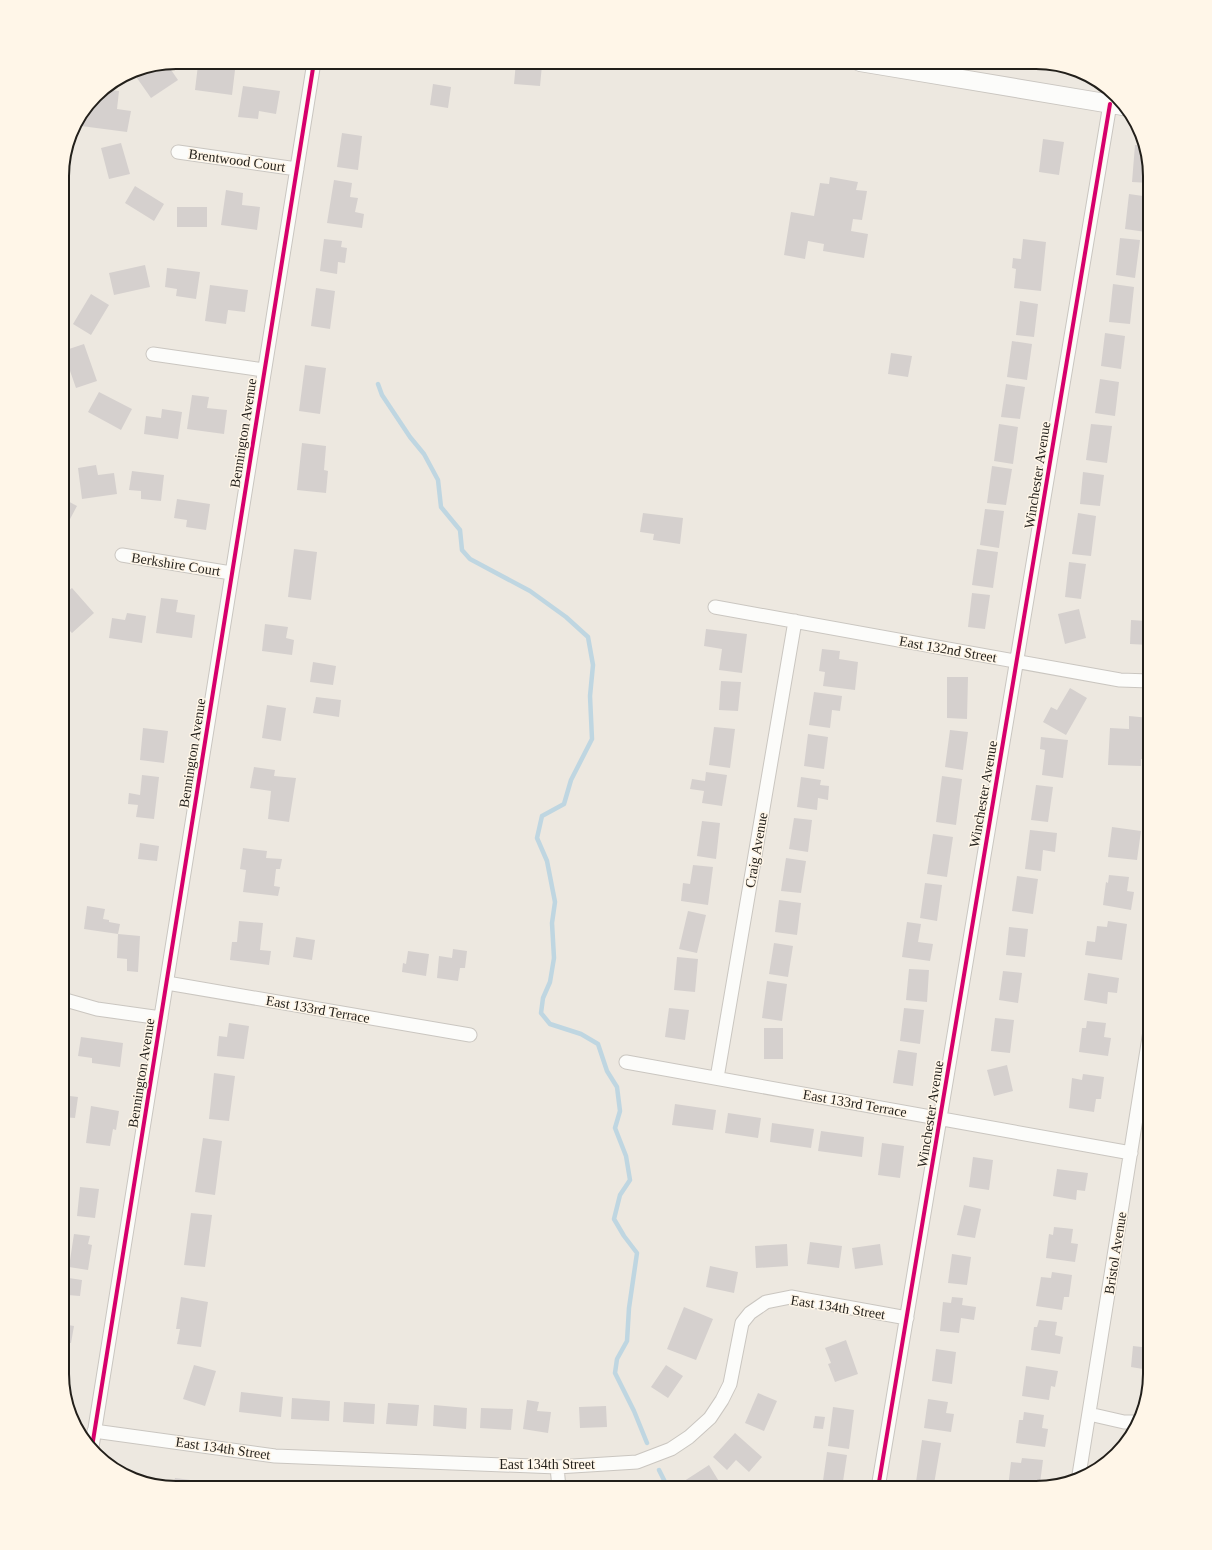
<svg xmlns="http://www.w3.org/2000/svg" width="1212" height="1550" viewBox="0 0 1212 1550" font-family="Georgia,serif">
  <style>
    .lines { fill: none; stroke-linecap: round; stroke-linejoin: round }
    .stream { stroke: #bfd6e1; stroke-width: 4.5 }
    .building { fill: #d5d0ce }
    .street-casing { stroke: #cac6c0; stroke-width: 15 }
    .secondary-casing { stroke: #cac6c0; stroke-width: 20 }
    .street { stroke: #fcfcfa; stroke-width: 13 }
    .secondary { stroke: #fcfcfa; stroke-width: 18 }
    .cycleway-casing { stroke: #fff6e8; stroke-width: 6 }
    .cycleway { stroke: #d6006c; stroke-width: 4 }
    .labels { text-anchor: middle; stroke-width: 3; stroke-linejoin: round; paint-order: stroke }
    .street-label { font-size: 14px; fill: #221f1a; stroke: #fff6e8 }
    .rim { fill: none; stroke: #221f1a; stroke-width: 2 }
  </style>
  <rect width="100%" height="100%" fill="#ede8e0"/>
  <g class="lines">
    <path class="stream" d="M378 384 382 395 410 437 424 454 438 480 441 507 460 530 462 550 470 559 530 591 566 617 588 637 593 665 590 696 592 739 571 780 564 804 542 816 537 838 547 861 555 902 552 923 554 958 550 982 543 998 541 1013 550 1024 581 1034 598 1044 607 1071 617 1087 620 1111 615 1128 626 1156 630 1180 620 1195 614 1219 624 1236 637 1253 629 1308 627 1341 617 1359 615 1373 634 1411 647 1443
      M659 1470 668 1488"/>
  </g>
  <path class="building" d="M516 62H531V65H542L540 86 514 84Z
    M167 64 178 80 151 98 132 71Z
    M198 65 235 70 232 95 195 90Z
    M433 84 451 87 448 108 430 105Z
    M243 86 280 91 276 114 259 111 258 119 238 117Z
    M103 89 119 91 117 109 131 111 127 132 81 126 82 114 90 105 95 106 96 97Z
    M342 133 362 136 358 170 337 167Z
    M1043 139 1064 142 1059 175 1039 172Z
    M121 143 130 174 109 179 101 148Z
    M1135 145H1141L1150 176V183L1132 182Z
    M830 177 858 182 856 190 867 191 862 220 853 219 851 231 868 234 864 258 823 251 824 244 808 241 805 259 784 255 791 212 814 216 820 183 829 184Z
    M334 180 352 183 350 197 358 198 355 212 364 214 362 228 327 223Z
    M135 186 164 204 154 221 125 203Z
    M226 190 243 193 242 205 260 207 257 230 221 225Z
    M1129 194 1150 197 1146 232 1125 229Z
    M177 207H207V227H177Z
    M1120 238 1140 240 1135 278 1116 275Z
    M324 239 342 241 341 247 347 248 345 263 338 262 337 274 320 271Z
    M1023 239 1046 242 1041 291 1014 288 1016 269 1012 268 1013 258 1021 259Z
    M145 265 150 287 114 295 109 273Z
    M167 268 200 272 196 299 176 296 177 289 165 287Z
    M1113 284 1134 287 1130 324 1109 322Z
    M210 285 248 290 245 312 228 310 226 324 205 321Z
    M316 288 335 291 330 329 311 326Z
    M91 294 109 305 91 335 73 324Z
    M1020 301 1038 304 1034 337 1016 335Z
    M1105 333 1125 336 1121 369 1101 366Z
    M1012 341 1032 344 1027 380 1007 377Z
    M84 344 97 381 76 388 63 351Z
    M891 353 912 356 908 377 888 374Z
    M305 365 326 368 320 414 299 411Z
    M1100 379 1119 382 1115 416 1095 413Z
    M1006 384 1025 387 1020 419 1001 417Z
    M99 392 132 409 121 430 88 412Z
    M192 395 209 397 207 408 227 410 224 434 187 429Z
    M162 409 182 412 178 439 144 434 146 416 161 418Z
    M999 424 1018 427 1013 464 994 461Z
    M1091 424 1112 426 1107 463 1086 460Z
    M302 443 326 446 324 470 328 471 326 493 297 490Z
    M96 465 98 475 114 473 117 494 82 499 78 468Z
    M992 466 1012 469 1006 505 987 503Z
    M132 471 164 475 161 501 141 499V491L129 490Z
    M1083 472 1104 475 1100 506 1080 504Z
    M62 498 77 506 69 521 62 517Z
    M177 499 210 504 206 530 186 527 187 520 174 518Z
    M985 509 1004 511 999 548 980 545Z
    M643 513 683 518 680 544 653 540 654 534 640 532Z
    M1078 513 1096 516 1091 556 1072 554Z
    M294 549 317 552 311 600 288 597Z
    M977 549 998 552 993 588 972 585Z
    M1069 562 1086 564 1081 599 1065 597Z
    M72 588 94 613 72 633 62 623V596Z
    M972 593 990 595 985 629 968 627Z
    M161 598 178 600 176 612 195 615 192 638 156 633Z
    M1079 609 1086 638 1065 644 1058 614Z
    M127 613 146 616 142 643 109 638 112 618 125 620Z
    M1147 616H1150V645L1130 644 1131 620 1146 621Z
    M265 624 288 627 286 638 294 640 292 655 262 651Z
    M706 629 747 634 742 673 719 670 722 649 704 646Z
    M822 649 840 651 839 659 858 662 855 690 823 686 825 672 819 671Z
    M313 662 336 666 333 685 310 682Z
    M947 677H968L967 719 947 718Z
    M721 681 741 682 738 711 719 710Z
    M1070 688 1087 698 1066 735 1043 722 1051 707 1057 710Z
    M814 692 842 696 840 711 832 710 830 728 809 725Z
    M316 697 341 700 339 717 313 713Z
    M267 705 286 708 281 741 262 738Z
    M1129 716 1150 718V759H1141V766L1108 765 1110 728 1129 729Z
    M714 727 735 729 730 768 709 765Z
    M143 728 168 731 164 763 140 760Z
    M950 730 968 732 963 770 945 767Z
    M808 734 828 737 824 769 804 766Z
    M1041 737 1068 740 1063 778 1042 775 1045 750 1040 749Z
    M254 767 275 770 274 776 296 778 289 822 268 819 271 791 250 788Z
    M706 772 727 775 722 806 702 803 704 791 690 789 692 779 705 781Z
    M142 775 159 777 154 819 136 817 138 805 128 804 129 793 140 795Z
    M942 776 962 779 956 825 936 822Z
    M801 777 821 780 820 785 829 786 828 800 818 798 817 810 797 807Z
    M1036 785 1053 787 1048 822 1031 820Z
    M794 818 812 820 808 852 789 849Z
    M702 821 720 823 716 859 697 856Z
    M1112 827 1141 831 1137 860 1108 857Z
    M1030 830 1057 833 1055 852 1043 850 1041 871 1025 869Z
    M933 834 953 837 947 877 927 874Z
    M140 843 159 846 157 861 138 859Z
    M243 848 267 851 266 858 282 859 280 869H276L274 886 280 887 278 896 243 892 246 870 240 869Z
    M786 858 806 861 801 893 781 891Z
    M693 865 713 867 708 905 681 901 683 883 690 884Z
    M1109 875 1129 877 1127 891 1134 892 1131 910 1103 905 1106 882 1108 883Z
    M1017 876 1038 879 1033 914 1012 911Z
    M925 883 942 885 937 921 920 918Z
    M779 900 801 903 797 935 775 932Z
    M87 906 105 909 103 919 109 920V922L120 924 118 934 84 929Z
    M688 911 706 915 697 953 679 949Z
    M239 921 263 923 260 950 271 951 269 965 230 960 232 942H237Z
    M1108 921 1127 924 1122 960 1085 955 1087 941 1095 942 1097 926 1107 927Z
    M907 922 921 924 918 942 933 944 930 961 902 957Z
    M1009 927 1028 929 1025 957 1006 955Z
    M118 934 140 936 138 972 127 971V959L117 958Z
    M296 937 315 940 312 960 293 957Z
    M774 943 793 946 788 977 769 974Z
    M453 949 467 951 465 968H460L458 981 437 978 439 956 452 958Z
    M408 951 429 954 426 976 402 972 403 963 406 964Z
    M677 957 698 959 695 992 674 990Z
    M909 969 929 970 927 1002 906 1000Z
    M1003 971 1022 973 1018 1003 999 1000Z
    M1088 973 1119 978 1117 993 1108 992 1107 1004 1084 1000Z
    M767 981 787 984 782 1021 762 1018Z
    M669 1008 689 1010 685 1040 665 1037Z
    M904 1008 924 1010 920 1044 900 1041Z
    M995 1018 1014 1020 1010 1053 991 1051Z
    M1087 1021 1106 1023 1104 1037 1111 1038 1108 1056 1079 1052 1082 1028H1086Z
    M229 1023 249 1026 244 1059 217 1056 219 1036 227 1037Z
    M764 1028H783V1059H764Z
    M81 1037 123 1043 120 1067 92 1063V1058L78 1056Z
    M898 1050 917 1053 913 1086 893 1083Z
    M1007 1065 1013 1091 994 1096 987 1070Z
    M214 1073 235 1076 229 1121 209 1119Z
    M1083 1074 1104 1077 1101 1099H1096L1094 1112 1069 1108 1072 1078 1082 1080Z
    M62 1095 78 1097 75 1118 62 1117Z
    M675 1104 716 1110 713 1130 672 1125Z
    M91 1106 119 1111 116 1130 113 1129 110 1146 86 1143Z
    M728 1113 761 1118 758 1138 725 1133Z
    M772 1123 814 1129 811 1148 770 1142Z
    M821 1131 864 1137 862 1157 818 1151Z
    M203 1138 222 1141 215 1195 195 1192Z
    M882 1143 904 1146 900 1178 878 1175Z
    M973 1157 993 1160 989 1190 969 1187Z
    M1057 1169 1088 1173 1085 1191 1077 1190 1076 1200 1053 1196Z
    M80 1187 99 1189 95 1218 77 1216Z
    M964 1205 981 1209 975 1238 957 1235Z
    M191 1213 212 1215 205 1267 184 1265Z
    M1054 1227 1073 1229 1071 1243 1078 1244 1075 1262 1046 1258 1049 1234 1053 1235Z
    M74 1234 90 1236 88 1244 92 1245 88 1270 69 1267Z
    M810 1242 842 1246 839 1268 807 1264Z
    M787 1244 788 1266 756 1268 755 1246Z
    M880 1244 883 1265 855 1269 852 1248Z
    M952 1254 971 1257 967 1285 948 1283Z
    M710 1266 738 1272 734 1293 706 1287Z
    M1052 1272 1072 1275 1069 1297H1064L1062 1310 1036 1306 1041 1277 1051 1278Z
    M1147 1276H1150V1301L1144 1300Z
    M62 1277 82 1280 80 1296 68 1295 66 1315 62 1314Z
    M181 1297 208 1302 201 1347 177 1344 180 1329H176Z
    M952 1297 963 1298 962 1305 976 1307 974 1320 961 1318 959 1333 940 1331 943 1302 951 1303Z
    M684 1307 713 1319 696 1360 667 1349Z
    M1039 1320 1057 1322 1055 1335 1063 1337 1060 1354 1031 1350 1034 1327H1037Z
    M62 1324 74 1326 71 1343 62 1342Z
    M846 1340 858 1374 835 1382 828 1364 831 1363 825 1348Z
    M1133 1346 1150 1348 1149 1377 1142 1375 1143 1369 1131 1367Z
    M936 1349 956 1352 952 1384 932 1381Z
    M194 1365 216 1371 205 1406 183 1399Z
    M666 1365 683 1376 668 1398 651 1387Z
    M1026 1366 1058 1371 1055 1387 1051 1386 1049 1400 1022 1396Z
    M241 1392 283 1397 281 1417 239 1412Z
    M758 1393 777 1401 764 1431 745 1423Z
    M292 1398 330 1401 329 1421 291 1419Z
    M928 1399 948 1402 946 1413 954 1414 951 1432 924 1428Z
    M527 1400 539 1402 537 1411 551 1412 548 1433 523 1429Z
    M344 1402 375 1404 374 1424 343 1422Z
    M388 1403 419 1405 417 1426 386 1424Z
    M434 1405 467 1408 466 1429 433 1426Z
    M606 1406 607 1427 580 1428 579 1407Z
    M833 1407 854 1410 849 1449 828 1446Z
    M481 1408 513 1409 511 1430 480 1428Z
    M1024 1412 1044 1415 1042 1428 1048 1429 1045 1447 1016 1443 1019 1420H1023Z
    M815 1416 825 1417 823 1429 813 1428Z
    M735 1433 762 1457 749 1472 736 1460 727 1470 713 1457Z
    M922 1440 941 1443 934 1484 916 1482Z
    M827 1452 847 1455 842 1488H822Z
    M1022 1458 1043 1460 1040 1483H1035L1034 1488H1008L1011 1462 1021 1463Z
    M709 1465 720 1483 711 1488H680L678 1485Z
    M175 1478 206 1482 205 1488 173 1487Z"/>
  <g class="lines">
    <g class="street-casing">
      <path id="street" d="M178 152 297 169
        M153 354 264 370
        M122 555 231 573
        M715 607 1120 680 1150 681
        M167 983 470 1035
        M62 999 97 1009 161 1018
        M626 1062 1131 1153
        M717 1078 795 621
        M1089 1414 1124 1422H1137
        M94 1431 275 1456 557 1467 637 1462 671 1449 689 1437 710 1418 722 1400 730 1384 742 1323 750 1313 766 1302 791 1297 907 1318
        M92 1447 314 62
        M557 1467 559 1488
        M1079 1475 1150 1031
        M878 1488 1110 104"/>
    </g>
    <g class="secondary-casing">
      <path id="secondary" d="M860 62 1123 106"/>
    </g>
    <use href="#street" class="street"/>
    <use href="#secondary" class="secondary"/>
    <g class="cycleway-casing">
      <path id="cycleway" d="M92 1447 314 62
        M878 1488 1110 104"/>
    </g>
    <use href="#cycleway" class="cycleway"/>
  </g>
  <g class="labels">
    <g class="street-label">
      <text transform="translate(237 160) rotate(8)" y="5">Brentwood Court</text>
      <text transform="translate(243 433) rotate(-81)" y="5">Bennington Avenue</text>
      <text transform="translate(1037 475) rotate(-81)" y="5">Winchester Avenue</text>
      <text transform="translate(176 564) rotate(9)" y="5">Berkshire Court</text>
      <text transform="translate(948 649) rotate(10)" y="5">East 132nd Street</text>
      <text transform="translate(192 753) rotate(-81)" y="5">Bennington Avenue</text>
      <text transform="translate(983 794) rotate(-80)" y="5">Winchester Avenue</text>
      <text transform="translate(756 850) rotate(-80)" y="5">Craig Avenue</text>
      <text transform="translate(318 1009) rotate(10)" y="5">East 133rd Terrace</text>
      <text transform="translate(141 1073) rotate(-81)" y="5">Bennington Avenue</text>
      <text transform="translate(855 1103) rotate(10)" y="5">East 133rd Terrace</text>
      <text transform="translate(930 1114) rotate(-81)" y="5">Winchester Avenue</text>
      <text transform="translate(1115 1253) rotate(-81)" y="5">Bristol Avenue</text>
      <text transform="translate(838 1307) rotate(9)" y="5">East 134th Street</text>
      <text transform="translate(223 1448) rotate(8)" y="5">East 134th Street</text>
      <text x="547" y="1469">East 134th Street</text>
    </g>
  </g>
  <path d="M0 0H1212V1550H0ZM176 69H1036A107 107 0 0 1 1143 176V1374A107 107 0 0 1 1036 1481H176A107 107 0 0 1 69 1374V176A107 107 0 0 1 176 69Z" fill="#fff6e8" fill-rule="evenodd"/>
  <path class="rim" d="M176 69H1036A107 107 0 0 1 1143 176V1374A107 107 0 0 1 1036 1481H176A107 107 0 0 1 69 1374V176A107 107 0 0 1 176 69Z"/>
</svg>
